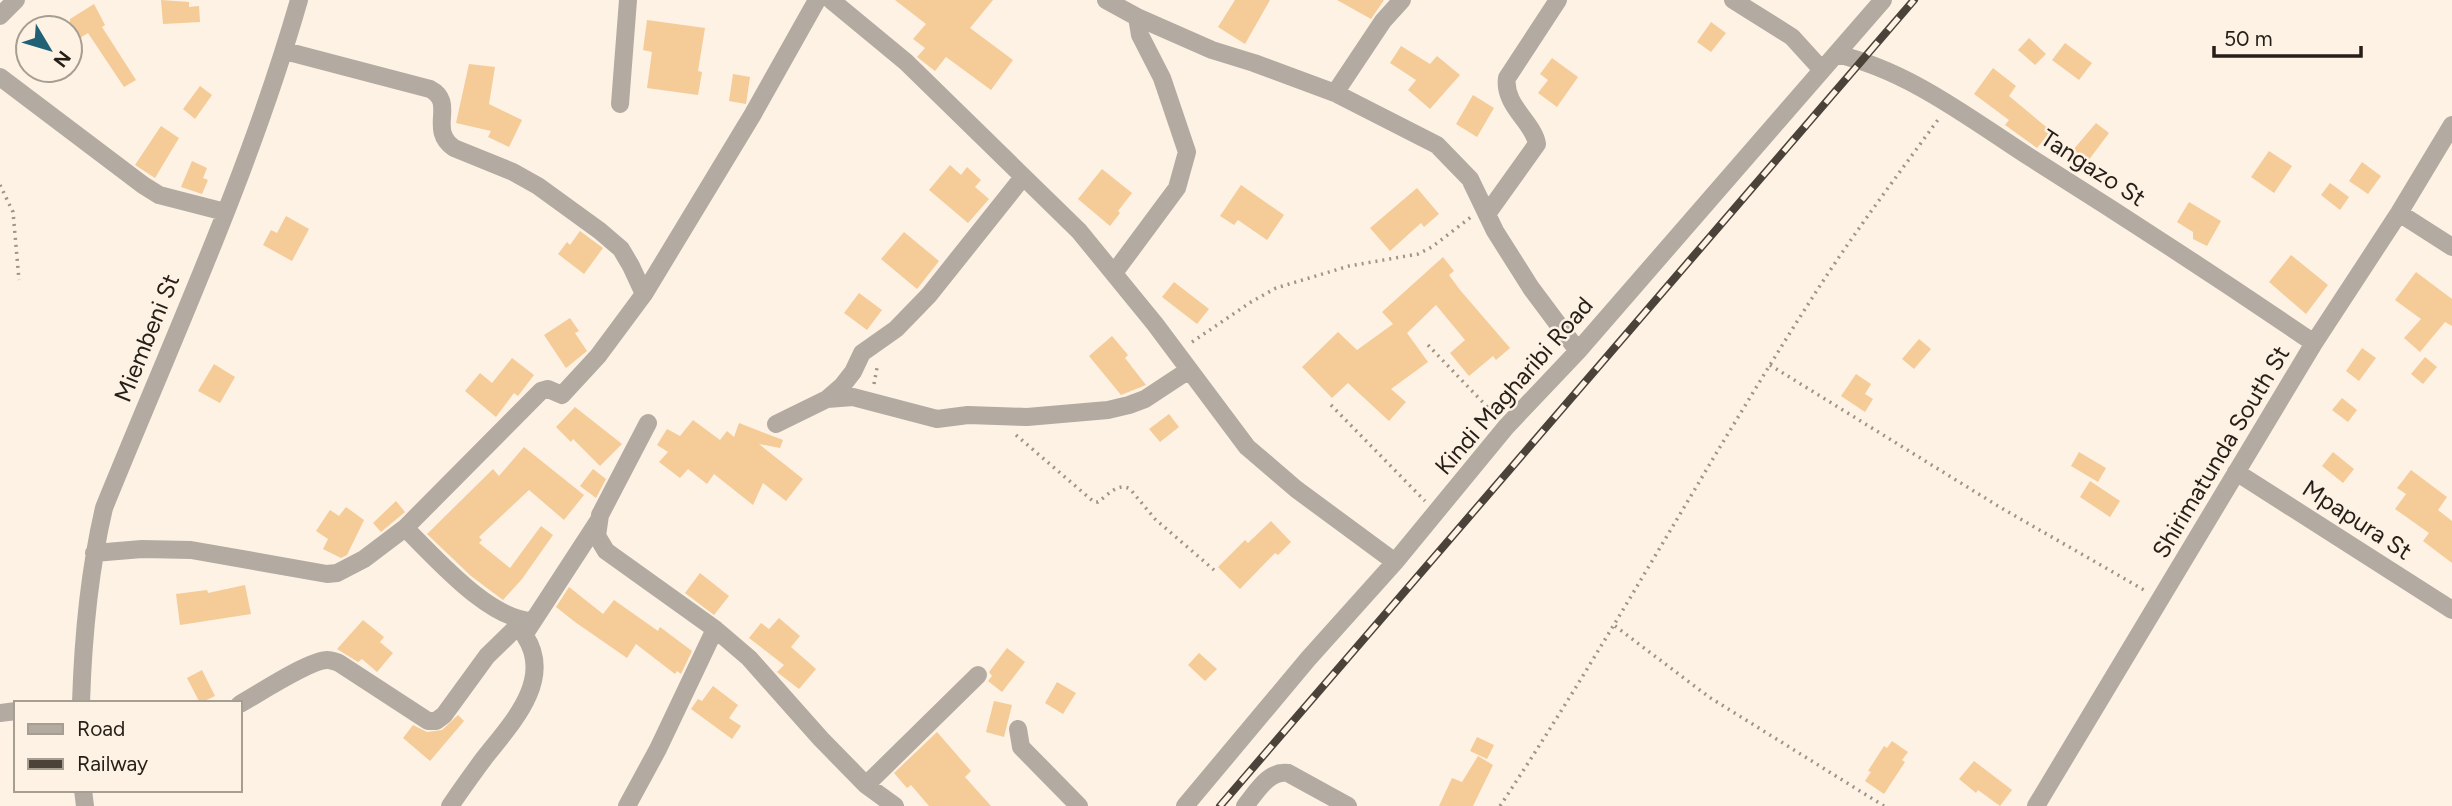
<svg xmlns="http://www.w3.org/2000/svg" width="2452" height="806" viewBox="0 0 2452 806" font-family="Figtree,sans-serif">
  <style>
    .building { fill: #f5cb98 }
    .lines { fill: none; stroke-linecap: round; stroke-linejoin: round }
    .path { stroke: #9e9589; stroke-width: 3.5; stroke-dasharray: 2 5; stroke-linecap: butt }
    .minor { stroke: #b3aba1; stroke-width: 18 }
    .rail-casing { stroke: #4b433a; stroke-width: 8 }
    .rail { stroke: #fdf2e4; stroke-width: 5; stroke-dasharray: 16; stroke-linecap: butt }
    .labels { text-anchor: middle; stroke-width: 5; stroke-linejoin: round; paint-order: stroke }
    .street-label { font-size: 24px; fill: #261f17; stroke: #fdf2e4 }
  </style>
  <rect width="100%" height="100%" fill="#fdf2e4"/>
  <path class="building" d="M161 0 189 2V7L199 6 200 22 163 24Z
    M895 0H993L970 28 1013 60 991 90 946 57 935 71 917 57 925 48 913 39 926 24Z
    M1235 0H1270L1245 44 1218 27Z
    M1337 0H1384L1371 19Z
    M94 4 105 25 102 27 136 80 124 87 88 33 70 44V19Z
    M647 20 705 28 698 71 702 72 698 95 647 88 652 52 643 50Z
    M1711 22 1726 33 1711 52 1697 42Z
    M2029 38 2046 54 2035 65 2018 50Z
    M2065 43 2092 63 2079 80 2052 60Z
    M1401 46 1430 64 1437 56 1460 75 1430 109 1408 90 1416 80 1390 63Z
    M1552 58 1578 77 1557 107 1538 93 1548 80 1540 74Z
    M469 64 495 67 489 104 522 120 509 147 488 137 491 131 456 123Z
    M1993 68 2016 86 2009 96 2051 131 2037 148 2005 125 2009 120 1974 94Z
    M733 74 750 77 746 104 729 101Z
    M200 86 212 95 195 119 183 109Z
    M1473 95 1494 108 1477 137 1456 124Z
    M2096 123 2109 133 2088 161 2073 150Z
    M161 126 179 138 155 178 135 165Z
    M2269 151 2292 166 2274 193 2251 177Z
    M192 161 207 168 203 178 208 180 202 194 181 187Z
    M2362 162 2381 176 2368 194 2349 181Z
    M950 165 961 175 967 167 981 180 975 187 989 199 968 223 929 190Z
    M1102 169 1132 193 1118 211 1120 213 1110 226 1078 199Z
    M2330 183 2349 197 2340 210 2321 195Z
    M1241 185 1284 215 1267 240 1238 220 1234 225 1220 216Z
    M1417 188 1439 214 1424 227 1421 223 1390 251 1370 228Z
    M2189 202 2221 221 2207 246 2193 239V232L2177 222Z
    M286 216 309 229 292 261 263 245 271 230 277 233Z
    M580 231 603 248 584 274 558 254 567 242 570 245Z
    M904 232 939 261 917 289 881 259Z
    M2291 255 2328 285 2306 314 2269 282Z
    M1443 257 1454 271 1449 275 1460 290 1510 348 1496 360 1493 356 1469 376 1450 353 1465 340 1436 305 1407 333 1428 362 1391 389 1406 402 1389 421 1348 383 1332 398 1302 367 1338 332 1357 350 1393 324 1382 312Z
    M2416 272 2452 299V326L2445 322 2420 352 2404 338 2421 319 2395 300Z
    M1174 282 1209 309 1197 324 1162 297Z
    M859 293 882 310 867 330 844 313Z
    M570 318 579 331 575 333 587 351 566 368 544 335Z
    M1112 336 1128 355 1125 358 1146 385 1121 395 1089 356Z
    M1919 339 1931 349 1914 369 1902 359Z
    M2362 348 2376 358 2359 381 2346 371Z
    M2425 357 2437 367 2423 384 2411 374Z
    M512 358 534 375 518 396 514 393 496 417 465 391 480 373 492 383Z
    M214 364 235 377 220 403 198 391Z
    M1856 374 1871 384 1865 394 1873 399 1865 412 1841 396Z
    M2342 398 2357 410 2348 422 2332 410Z
    M575 407 622 444 600 466 573 439 571 442 556 427Z
    M1169 414 1179 427 1160 442 1149 429Z
    M693 420 720 440 727 431 734 437 739 423 783 440 780 448 759 444 803 479 786 501 763 483 753 505 714 474 707 484 688 469 680 478 659 462 668 452 657 445 667 429 680 436Z
    M524 447 584 495 564 520 529 490 479 537 482 540 479 543 510 568 541 526 553 535 522 579 503 600 471 576 427 534 493 469 499 476Z
    M2079 452 2106 468 2098 482 2071 466Z
    M2333 452 2354 469 2343 483 2322 466Z
    M593 469 606 479 596 498 580 486Z
    M2411 470 2447 497 2438 510 2452 521V563L2423 541 2429 533 2395 509 2406 494 2397 488Z
    M2090 481 2120 501 2110 517 2080 497Z
    M396 501 405 512 381 532 373 523Z
    M346 507 364 520 347 555 341 558 323 549 328 539 316 531 330 510 339 516Z
    M1271 521 1291 542 1278 555 1275 553 1240 589 1218 567 1245 540 1248 543Z
    M700 573 729 596 714 615 685 593Z
    M245 585 251 614 180 625 176 594 207 590 208 593Z
    M569 587 603 614 614 600 658 631 660 627 692 651 681 674 677 671 675 674 636 644 627 658 575 622 556 607Z
    M779 618 800 636 791 647 816 669 799 689 777 672 784 665 749 638 761 623 769 629Z
    M363 620 384 637 380 642 393 653 377 672 362 659 358 662 337 649Z
    M1007 648 1025 662 1002 692 988 681 992 676 989 672Z
    M1199 653 1217 669 1205 681 1188 665Z
    M202 670 215 696 200 703 187 678Z
    M1057 682 1076 693 1063 714 1045 703Z
    M713 686 738 705 729 718 741 726 732 739 691 709 698 699 702 701Z
    M994 701 1012 705 1004 737 986 732Z
    M458 715 464 721 430 761 403 738 413 725 427 732 442 730Z
    M937 732 971 771 965 777 991 806H929L911 785 907 788 894 773Z
    M1477 737 1494 745 1487 759 1470 751Z
    M1892 741 1908 752 1902 760 1905 762 1884 794 1865 781 1871 772 1868 771 1884 746 1887 748Z
    M1478 756 1493 765 1473 806H1439L1452 778 1462 782Z
    M1974 761 2012 790 2000 806 1978 790 1976 793 1959 779Z"/>
  <g class="lines">
    <path class="path" d="M0 185 13 212 19 280
      M1192 342 1251 302 1276 288 1349 266 1418 254 1432 247 1471 217
      M1428 345 1495 415
      M1770 365 1998 506 2144 590
      M874 384 877 368
      M1331 405 1425 501
      M1016 435 1094 502H1098C1108 495 1118 482 1130 489L1155 519 1214 570
      M1615 626 1709 697 1884 806
      M1500 806C1611 639 1706 463 1814 295 1853 234 1897 176 1940 117"/>
    <path class="minor" d="M831 0 906 62 1079 231 1155 324 1247 447 1296 489 1395 562
      M1106 0 1137 17 1212 50 1254 63 1335 93 1437 145 1470 179 1495 231 1531 288 1578 351
      M1733 0 1792 37 1822 70
      M0 16 16 0
      M285 51 430 89C457 103 427 129 454 148L513 172 538 186 600 231 621 249 631 266 644 294
      M1836 54C1907 70 1968 117 2028 156 2125 217 2220 279 2314 343
      M0 77 143 185 159 195 225 212
      M1335 93 1383 21 1402 0
      M620 104 628 0
      M2399 213 2452 247
      M1487 214 1537 144C1534 123 1503 105 1507 78L1558 0
      M1114 273 1177 188 1187 152 1162 78 1140 35 1137 17
      M827 399 853 397 937 419 968 415 1027 417 1108 410 1129 405 1145 399 1189 370
      M648 423 600 515 597 536 606 551 715 629 749 658 821 739 866 785 895 806
      M776 424 827 399 842 386 853 372 862 353 896 329 929 295 1023 177
      M2236 472 2452 610
      M405 528C436 558 488 619 532 621
      M94 553 142 549 191 550 327 574 337 573 364 559 405 528 541 391 548 389 562 395 598 356 644 294 753 114 817 0
      M81 703C83 637 89 572 104 508 172 340 249 174 299 0
      M240 704C258 694 311 659 328 660 331 660 336 662 339 663L428 721H436L444 715 487 656 523 621
      M0 713 16 711
      M1018 729 1021 747 1079 806
      M866 785 978 675
      M83 790 85 806
      M450 806C461 790 473 773 485 757 511 724 554 680 525 636L526 632 599 520
      M627 806 658 749 715 629
      M1185 806 1308 659 1395 562 1506 427 1578 351 1883 0
      M1245 806C1256 793 1268 770 1288 773L1348 806
      M2036 806 2314 343 2399 213 2452 125"/>
    <g class="rail-casing">
      <path id="rail" d="M1220 806 1914 0"/>
    </g>
    <use href="#rail" class="rail"/>
  </g>
  <g class="labels">
    <g class="street-label">
      <text transform="translate(2093 168) rotate(33)" y="8">Tangazo St</text>
      <text transform="translate(147 338) rotate(-68)" y="8">Miembeni St</text>
      <text transform="translate(1514 386) rotate(-49)" y="8">Kindi Magharibi Road</text>
      <text transform="translate(2221 452) rotate(-59)" y="8">Shirimatunda South St</text>
      <text transform="translate(2357 520) rotate(33)" y="8">Mpapura St</text>
    </g>
  </g>
  <rect x="14" y="701" width="228" height="91" fill="#fdf2e4" stroke="#a79e92" stroke-width="2"/>
  <rect x="28" y="724" width="35" height="10" fill="#b3aba1" stroke="#a79e92" stroke-width="2"/>
  <text x="77" y="736" font-size="21" fill="#261f17">Road</text>
  <rect x="28" y="759" width="35" height="10" fill="#4b433a" stroke="#a79e92" stroke-width="2"/>
  <text x="77" y="771" font-size="21" fill="#261f17">Railway</text>
  <g transform="translate(49 49) rotate(128)"><circle r="33" fill="#fdf2e4" stroke="#a79e92" stroke-width="2"/>
  <path d="M0-5L12 26L0 18L-12 26Z" fill="#206176"/>
  <text y="-10" font-size="19" font-weight="bold" text-anchor="middle" fill="#261f17">N</text>
  </g>
  <path d="M2214 46v10h147v-10" fill="none" stroke="#261f17" stroke-width="3.5"/>
  <text x="2224" y="46" font-size="21" fill="#261f17" stroke="#fdf2e4" stroke-width="5" paint-order="stroke">50 m</text>
</svg>
